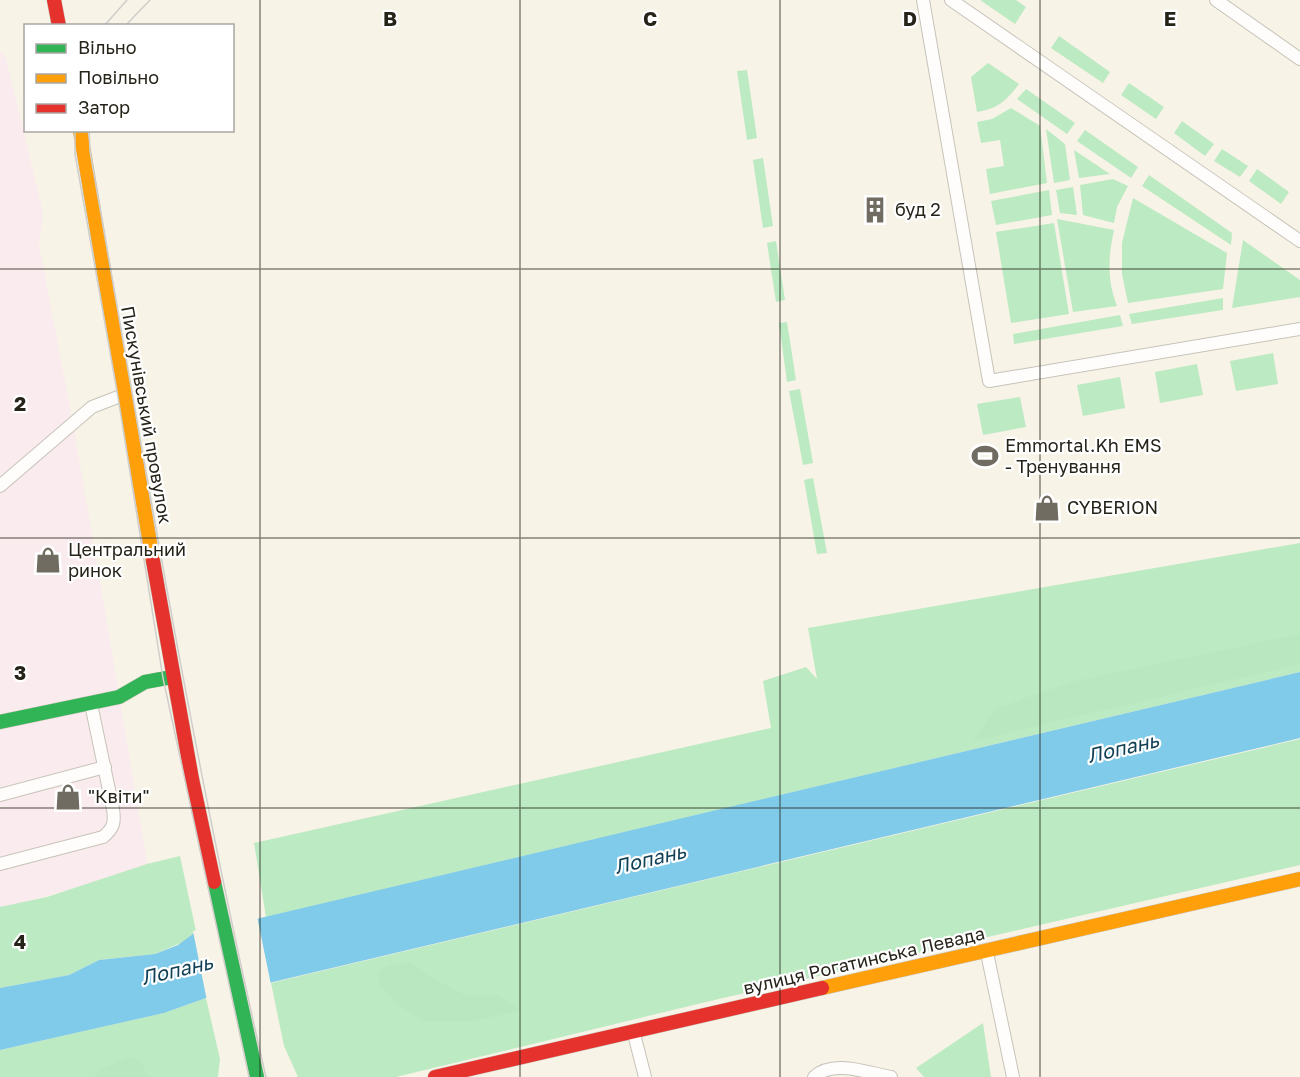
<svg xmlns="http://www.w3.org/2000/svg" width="1300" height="1077" viewBox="0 0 1300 1077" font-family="'Golos Text',sans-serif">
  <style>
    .commercial { fill: #faebee }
    .green { fill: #bceac2 }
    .forest { fill: #b9e8c0 }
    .water { fill: #80caea }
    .pier { fill: #f8f3e7 }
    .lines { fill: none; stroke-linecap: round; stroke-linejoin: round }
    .lane-casing { stroke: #c7c3b9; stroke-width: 14 }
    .fast-casing { stroke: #c7c3b9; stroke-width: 15 }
    .slow-casing { stroke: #c7c3b9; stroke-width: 15 }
    .jam-casing { stroke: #c7c3b9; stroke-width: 15 }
    .lane { stroke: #fefdfb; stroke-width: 12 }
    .fast { stroke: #30b455; stroke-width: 14 }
    .slow { stroke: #ff9f0a; stroke-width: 14 }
    .jam { stroke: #e5322d; stroke-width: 14 }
    .tram { stroke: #cfcecb; stroke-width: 1.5 }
    .grid { fill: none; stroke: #262319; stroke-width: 1.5; stroke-opacity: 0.55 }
    .labels { text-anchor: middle; stroke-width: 4.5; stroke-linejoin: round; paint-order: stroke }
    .poi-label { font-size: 18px; fill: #262319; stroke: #fff; text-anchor: start }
    .street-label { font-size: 18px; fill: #262319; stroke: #fff }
    .water-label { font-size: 20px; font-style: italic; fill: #124156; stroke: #fff }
    .grid-label { font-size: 20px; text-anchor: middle; font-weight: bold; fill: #262319; stroke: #fff; stroke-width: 4.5; stroke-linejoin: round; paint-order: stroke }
  </style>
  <rect width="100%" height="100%" fill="#f8f3e7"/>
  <path class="commercial" d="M0 52 6 58 43 213 39 245 73 423 148 867 0 909Z"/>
  <path class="green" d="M980 0H1016L1026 7 1015 24Z
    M1059 36 1110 72 1103 83 1051 48Z
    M988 63 1019 84C1006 101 998 109 977 112L971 77Z
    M747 70 757 138 747 140 737 71Z
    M1129 83 1164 107 1156 119 1121 95Z
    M1026 89 1075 123 1067 134 1017 99Z
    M1011 108 1040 126 1047 183 990 194 986 169 1004 166 1000 140 981 143 977 122 992 119Z
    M1182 121 1214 144 1205 156 1174 133Z
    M1046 129 1065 144 1070 180 1054 183Z
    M1085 130 1138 167 1131 178 1077 141Z
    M1222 149 1248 166 1240 177 1214 161Z
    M1074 150 1110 174 1079 178Z
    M763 158 773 226 763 228 753 160Z
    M1257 169 1289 192 1281 204 1249 181Z
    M1149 175 1232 233 1231 245 1142 186Z
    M1113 179 1128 186 1117 207 1114 223 1083 215 1080 185Z
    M1073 187 1077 215 1060 213 1056 190Z
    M1049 190 1052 215 996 225 991 201Z
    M1133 198 1227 253 1223 289 1128 303 1122 274V243Z
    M1057 219 1114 230C1108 257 1107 280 1117 306L1073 312Z
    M1054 223 1069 314 1011 323 996 232Z
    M1243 240 1300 280V297L1232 308Z
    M776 241 785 300 776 302 767 243Z
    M1223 298V310L1132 324 1129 314Z
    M1120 315 1123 326 1014 344 1013 334Z
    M787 322 796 380 787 382 779 323Z
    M1273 353 1278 384 1236 391 1230 361Z
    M1197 364 1203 395 1160 403 1155 372Z
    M1120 377 1125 408 1083 416 1077 385Z
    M800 389 813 463 803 465 789 391Z
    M1020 397 1026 427 983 435 977 404Z
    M813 478 827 553 817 554 804 480Z
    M1300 543V672L266 917 254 843 771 728 763 681 806 667 817 679 808 628Z
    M1300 739V865L706 1002 396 1077H298L284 1046 271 983Z
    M180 856 197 936 155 954 99 960 69 975 0 988V907L47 897 147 864Z
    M206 998 220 1059 218 1077H0V1050L164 1013Z
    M983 1023 991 1077H924L916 1068Z"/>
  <path class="forest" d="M1300 634V664L973 741 995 709 1071 682Z
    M411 962 429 976 467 996 499 995 521 1010 475 1021H424L399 1006 379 985 378 972 388 966Z
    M129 1057 139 1059 149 1077H95L99 1070Z"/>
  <path class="water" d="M1300 672V738L206 998 164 1013 0 1050V988L69 975 99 960 155 954 178 945 193 934Z"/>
  <path class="pier" d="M257 916 271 985 207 1001 193 931Z"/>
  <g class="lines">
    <g class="lane-casing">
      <path id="lane" d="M923 0 989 381 1300 329
        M951 0 1300 241
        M1216 0 1300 59
        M0 486 92 407 123 395
        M0 795 105 767
        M0 864 103 837C114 828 115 822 113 809L91 704
        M987 953 1013 1077
        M634 1034 645 1077
        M814 1077C833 1059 868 1073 891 1077"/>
    </g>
    <g class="fast-casing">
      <path id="fast" d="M0 722 119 697 145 682 172 677
        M214 882 257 1077"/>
    </g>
    <g class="slow-casing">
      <path id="slow" d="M80 130 153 561
        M822 988 1300 879"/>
    </g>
    <g class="jam-casing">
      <path id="jam" d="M54 0 59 26
        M153 561 192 779 214 882
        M435 1077 822 988"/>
    </g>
    <use href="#lane" class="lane"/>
    <use href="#fast" class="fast"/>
    <use href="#slow" class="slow"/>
    <use href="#jam" class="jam"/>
    <path class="tram" d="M104 26 127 0
      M125 26 150 0
      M75 130V154L118 397 163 678 249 1077
      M89 130 90 151C144 460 195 771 266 1077"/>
  </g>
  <path class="grid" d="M260 0V1077M520 0V1077M780 0V1077M1040 0V1077M0 269H1300M0 538H1300M0 808H1300"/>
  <defs>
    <g id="building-bare" transform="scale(2.07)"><path d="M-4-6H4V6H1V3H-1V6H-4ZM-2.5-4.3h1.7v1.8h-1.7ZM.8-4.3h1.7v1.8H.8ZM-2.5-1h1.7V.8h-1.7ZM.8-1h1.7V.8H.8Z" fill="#706c61" stroke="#fff" stroke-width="2.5" paint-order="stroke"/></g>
    <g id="stadium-bare" transform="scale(2.07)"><path d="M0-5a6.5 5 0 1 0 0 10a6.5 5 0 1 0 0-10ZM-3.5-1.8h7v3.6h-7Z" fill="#706c61" stroke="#fff" stroke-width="2.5" paint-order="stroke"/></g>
    <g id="shop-bare" transform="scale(2.07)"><path d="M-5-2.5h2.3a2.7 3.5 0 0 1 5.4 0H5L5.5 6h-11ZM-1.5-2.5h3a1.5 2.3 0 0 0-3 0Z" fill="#706c61" stroke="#fff" stroke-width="2.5" paint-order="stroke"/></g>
  </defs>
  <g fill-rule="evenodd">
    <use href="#building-bare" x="875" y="210"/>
    <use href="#stadium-bare" x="985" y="456"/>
    <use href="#shop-bare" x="1047" y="508"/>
    <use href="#shop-bare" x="48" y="560"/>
    <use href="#shop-bare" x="68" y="797"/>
  </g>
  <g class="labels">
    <g class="poi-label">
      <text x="895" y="216">буд 2</text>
      <text x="1005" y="452">Emmortal.Kh EMS<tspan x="1005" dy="21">- Тренування</tspan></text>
      <text x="1067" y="514">CYBERION</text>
      <text x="68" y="556">Центральний<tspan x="68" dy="21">ринок</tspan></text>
      <text x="88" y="803">"Квіти"</text>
    </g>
    <g class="street-label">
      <text transform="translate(146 415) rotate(80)" y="6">Пискунівський провулок</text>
      <text transform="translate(864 961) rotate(-13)" y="6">вулиця Рогатинська Левада</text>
    </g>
    <g class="water-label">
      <text transform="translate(1123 748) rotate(-13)" y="7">Лопань</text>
      <text transform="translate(650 859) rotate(-13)" y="7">Лопань</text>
      <text transform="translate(177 970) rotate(-13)" y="7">Лопань</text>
    </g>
  </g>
  <g class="grid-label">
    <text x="390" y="26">B</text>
    <text x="650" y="26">C</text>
    <text x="910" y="26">D</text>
    <text x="1170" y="26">E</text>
    <text x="20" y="411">2</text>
    <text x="20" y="680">3</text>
    <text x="20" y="949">4</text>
  </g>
  <rect x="24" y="24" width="210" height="108" fill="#ffffff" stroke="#a8a7a3" stroke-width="1.5"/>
  <rect x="36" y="44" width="30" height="9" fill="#30b455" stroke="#a8a7a3" stroke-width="1.5"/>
  <text x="78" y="54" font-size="18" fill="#262319">Вільно</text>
  <rect x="36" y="74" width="30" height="9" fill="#ff9f0a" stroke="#a8a7a3" stroke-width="1.5"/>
  <text x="78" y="84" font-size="18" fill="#262319">Повільно</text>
  <rect x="36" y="104" width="30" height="9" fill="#e5322d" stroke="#a8a7a3" stroke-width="1.5"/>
  <text x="78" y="114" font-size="18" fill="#262319">Затор</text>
</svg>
